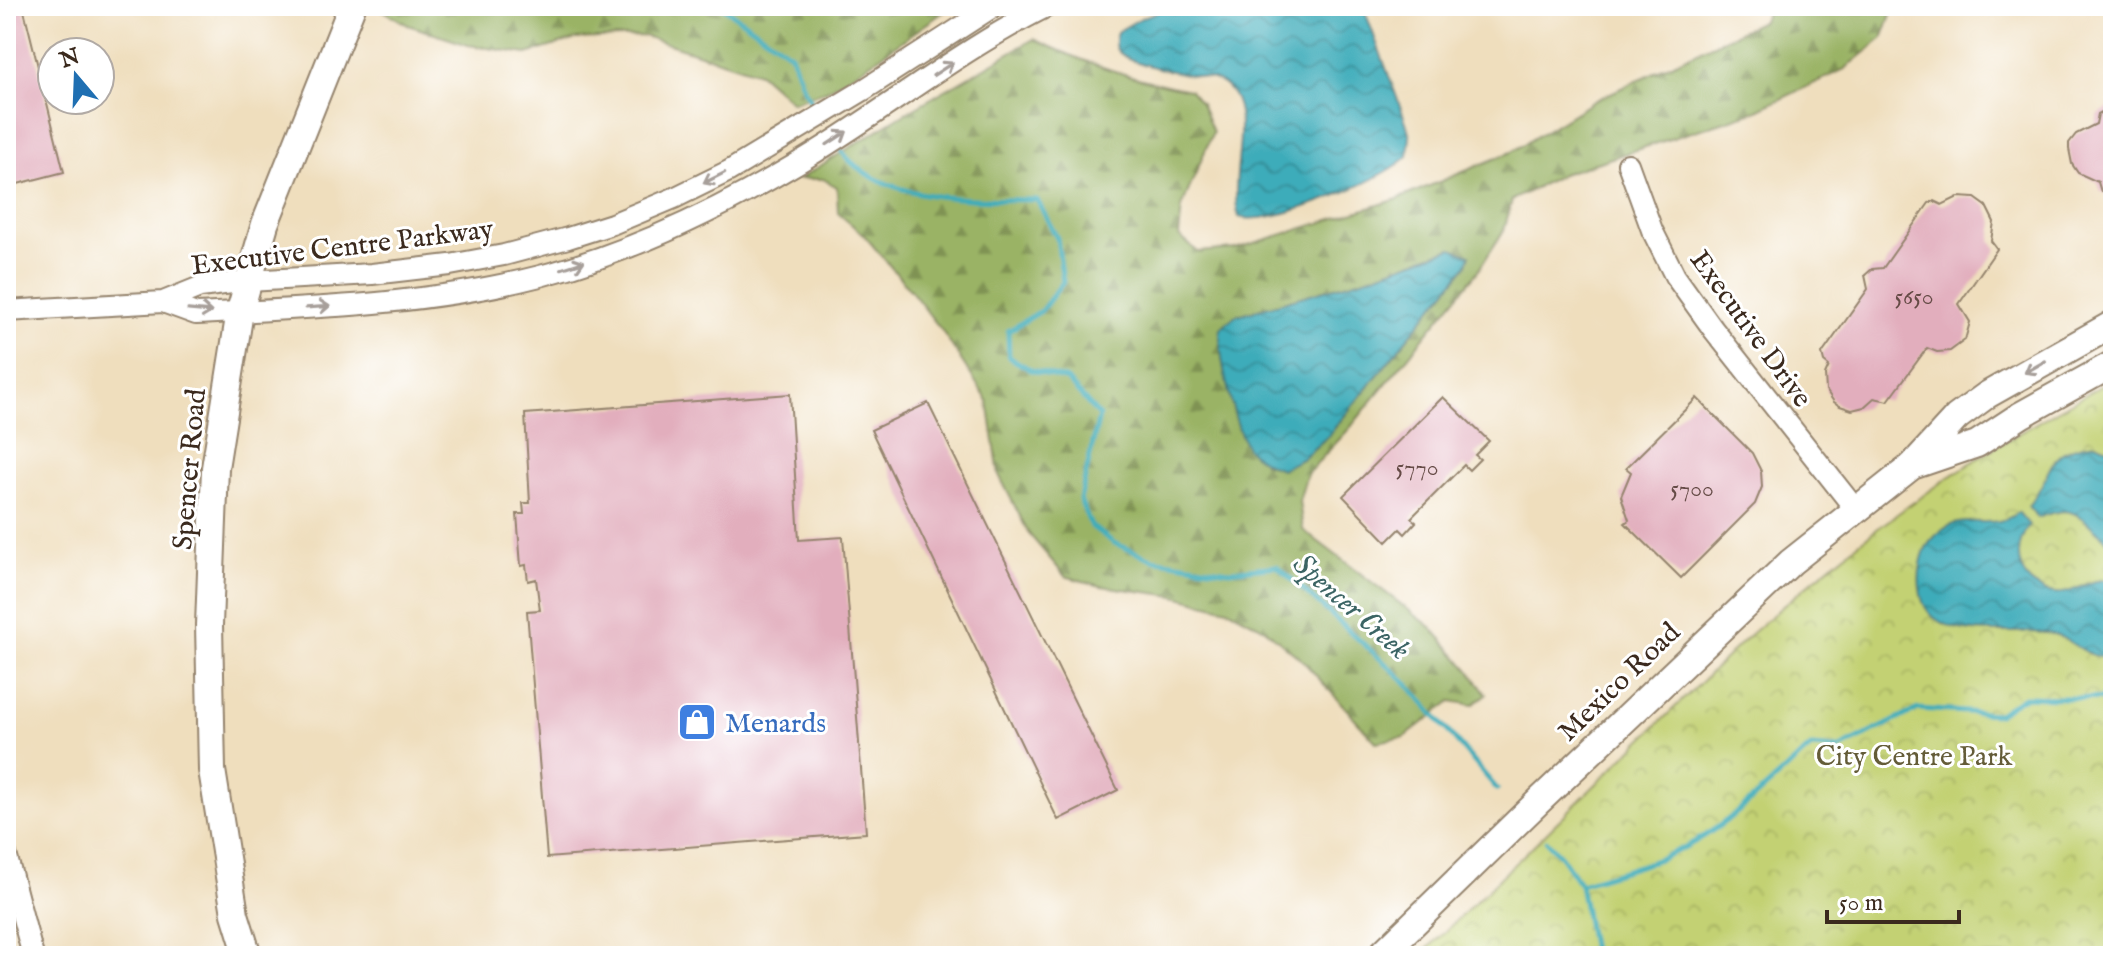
<svg xmlns="http://www.w3.org/2000/svg" width="2119" height="962" viewBox="0 0 2119 962" font-family="'IM FELL English',serif">
  <style>
    .forest { fill: url(#forest-firs); stroke: #6a6e42; stroke-width: 2; fill-rule: evenodd }
    .park { fill: url(#park-crowns); stroke: #7f7e48; stroke-width: 2 }
    .water { fill: url(#water-waves); stroke: #3c6b6c; stroke-width: 2 }
    .lines { fill: none; stroke-linecap: round; stroke-linejoin: round }
    .stream { stroke: #3cacba; stroke-width: 5 }
    .building { fill: #e2aebd }
    .minor-casing { stroke: #95846e; stroke-width: 24 }
    .major-casing { stroke: #95846e; stroke-width: 30 }
    .minor { stroke: #fff; stroke-width: 20 }
    .major { stroke: #fff; stroke-width: 26 }
    .oneway { stroke: #a79f9a }
    .labels { text-anchor: middle; stroke-width: 6; stroke-linejoin: round; paint-order: stroke }
    .number-label { font-size: 24px; fill: #654b46 }
    .street-label { font-size: 28px; fill: #3b2a1e; stroke: #fff }
    .shop-label { font-size: 28px; fill: #366cbe; stroke: #fff; text-anchor: start }
    .park-label { font-size: 28px; fill: #645c38; stroke: #fff }
    .water-label { font-size: 30px; font-style: italic; fill: #3b6464; stroke: #fff }
  </style>
  <defs>
    <pattern id="forest-firs" width="22" height="20" patternUnits="userSpaceOnUse" patternTransform="scale(2)"><rect width="22" height="20" fill="#9ab365"/><path d="M5 1l3.5 6h-7zM16 11l3.5 6h-7z" fill="#7f9253"/></pattern>
    <pattern id="park-crowns" width="20" height="18" patternUnits="userSpaceOnUse" patternTransform="scale(2)"><rect width="20" height="18" fill="#c3d173"/><path d="M2 6a3 3 0 1 1 6 0M12 15a3 3 0 1 1 6 0" fill="none" stroke="#a8b463"/></pattern>
    <pattern id="water-waves" width="16" height="10" patternUnits="userSpaceOnUse" patternTransform="scale(2)"><rect width="16" height="10" fill="#3cacba"/><path d="M0 5q4-4 8 0t8 0" fill="none" stroke="#348c97"/></pattern>
  </defs>
  <rect width="100%" height="100%" fill="#fff"/>
  <filter id="ink" filterUnits="userSpaceOnUse"><feTurbulence type="fractalNoise" baseFrequency=".0125" numOctaves="2"/><feDisplacementMap in="SourceGraphic" scale="16" xChannelSelector="R" yChannelSelector="G"/><feConvolveMatrix kernelMatrix="1 2 1 2 8 2 1 2 1" color-interpolation-filters="sRGB"/></filter>
  <filter id="wash" filterUnits="userSpaceOnUse"><feTurbulence type="fractalNoise" baseFrequency=".006" numOctaves="4" result="noise"/><feDisplacementMap in="SourceGraphic" scale="32" xChannelSelector="R" yChannelSelector="G"/><feGaussianBlur stdDeviation="1.8" result="paint"/><feColorMatrix in="noise" values="0 0 0 0 0 0 0 0 0 0 0 0 0 0 0 0 0 1.4 0 .05"/><feComposite in="paint" operator="in"/></filter>
  <g filter="url(#wash)">
    <rect width="100%" height="100%" fill="#efdebd"/>
    <path class="forest" d="M383 6H952L863 68 827 90 792 102 759 73 644 36 576 39 527 54 468 45 408 25 381 9Z
      M1771 6H1894L1882 39 1845 69 1753 112 1562 174 1512 200 1504 230 1478 271 1349 429 1307 474 1299 501 1303 530 1431 627 1469 670 1486 694 1473 705 1451 701 1405 737 1376 742 1304 662 1265 629 1228 609 1175 596 1101 586 1065 576 1029 534 999 475 988 401 942 331 911 291 864 235 838 213 837 187 823 179H799L902 115 1034 39C1084 63 1136 80 1190 90L1201 103 1213 132 1182 206 1179 236 1198 252 1235 249 1398 199 1511 152 1594 101 1762 21ZM1451 248 1470 255 1466 266 1328 436 1302 459 1281 468 1264 463 1222 327 1235 316 1363 279Z"/>
    <path class="park" d="M2113 379V956H1420L1745 639C1802 589 1859 540 1921 497 1982 453 2047 416 2113 379Z"/>
    <path class="water" d="M1174 6H1363L1406 122 1410 136 1408 156C1386 179 1269 228 1239 217 1226 177 1263 96 1213 79 1192 75 1131 66 1118 51 1113 45 1115 39 1117 32L1143 17Z
      M1452 248 1470 255 1466 266 1328 436 1302 459 1281 469C1268 464 1258 460 1249 450 1237 439 1215 342 1221 329 1224 324 1231 320 1235 316L1363 279Z
      M2095 443 2113 450V544C2082 524 2080 499 2038 518L2028 506C2056 473 2041 450 2095 443Z
      M2018 512 2029 525C2019 540 2015 555 2023 572 2027 581 2033 585 2041 589 2071 604 2086 574 2113 581V655C2084 662 2077 640 2052 634 2012 626 1926 649 1920 589 1918 574 1921 553 1930 542 1960 504 1989 536 2018 512Z"/>
    <g class="lines">
      <path class="stream" d="M721 6 791 54 802 85 816 110
        M836 143C872 205 975 199 1037 200L1057 238 1063 282 1041 311 1008 331 1009 357 1031 370 1067 380 1099 416 1080 500 1091 526 1114 543 1152 559 1229 571 1277 566 1407 683 1497 789
        M1547 841 1561 856 1580 884 1593 956
        M1580 884C1619 872 1661 862 1696 841 1739 816 1774 779 1811 747L1838 749 1918 709 1998 714 2024 697 2113 699"/>
    </g>
    <g id="blocks">
      <path class="building" d="M6 6H23L64 172 6 187Z
        M2113 106V195L2101 192 2098 182 2078 173 2072 164 2069 149V143L2076 134 2096 124 2098 114Z
        M1958 197 1975 198 1986 206 1994 222 1991 241 1997 249 1959 304 1970 322 1965 340 1950 351 1937 352 1927 348 1888 401 1874 398 1864 407 1852 410 1840 406 1834 402 1826 390 1825 375 1829 366 1824 362 1822 354 1868 289 1865 275 1872 269 1883 268 1929 203 1934 201 1942 205Z
        M790 394 799 540 843 537 866 833 547 858 527 611 540 610 536 579 528 581 526 565 521 566 517 514H524L523 503H530L525 414Z
        M1443 397 1489 441 1475 455 1480 459 1469 470 1464 465 1411 518 1416 522 1405 534 1400 529 1387 542 1343 496Z
        M1697 398 1752 453 1761 471 1762 487 1755 504 1681 578 1625 523 1629 520 1621 496 1631 472 1626 468Z
        M928 403 1118 790 1058 820 871 430Z"/>
    </g>
  </g>
  <g filter="url(#ink)">
    <use href="#blocks" fill-opacity="0" stroke="#95846e" stroke-width="2"/>
    <g class="lines">
      <g class="minor-casing">
        <path id="minor" d="M1628 164 1652 230 1675 276 1713 329 1856 510
          M163 302 196 314C311 308 428 305 540 276 629 253 717 211 796 164 881 114 959 50 1048 6
          M6 311 163 302 200 287 248 281 372 274 450 265 504 255 568 238 612 224 674 198 729 171 862 91 994 6
          M6 854 33 956"/>
      </g>
      <g class="major-casing">
        <path id="major" d="M1915 465 1977 444 2021 415 2113 364
          M248 956 235 914 212 770 209 625 215 468 240 311 265 224 352 6
          M1380 956 1539 801 1791 562 1912 466 1957 417 1987 395 2113 324"/>
      </g>
      <use href="#minor" class="minor"/>
      <use href="#major" class="major"/>
    </g>
    <defs><path id="oneway-shaft" d="M-6 0H5M1.5-3L5.5 0L1.5 3" fill="none" stroke-width="1.6" stroke-linecap="round" stroke-linejoin="round" transform="scale(2)"/></defs>
    <g class="oneway">
      <use href="#oneway-shaft" transform="translate(943 69) rotate(-33)"/>
      <use href="#oneway-shaft" transform="translate(837 138) rotate(-33)"/>
      <use href="#oneway-shaft" transform="translate(714 178) rotate(153)"/>
      <use href="#oneway-shaft" transform="translate(573 265) rotate(-18)"/>
      <use href="#oneway-shaft" transform="translate(318 307) rotate(-4)"/>
      <use href="#oneway-shaft" transform="translate(200 311) rotate(5)"/>
      <use href="#oneway-shaft" transform="translate(2035 367) rotate(150)"/>
    </g>
  </g>
  <defs>
    <g id="shop-square" transform="scale(2)"><rect x="-9" y="-9" width="18" height="18" rx="4" fill="#3f7fe0" stroke="#fff"/><path d="M-5-2.5h2.3a2.7 3.5 0 0 1 5.4 0H5L5.5 6h-11ZM-1.5-2.5h3a1.5 2.3 0 0 0-3 0Z" fill="#fff"/></g>
  </defs>
  <g fill-rule="evenodd">
    <use href="#shop-square" x="697" y="722"/>
  </g>
  <g class="labels">
    <g class="number-label">
      <text x="1914" y="304">5650</text>
      <text x="1417" y="475">5770</text>
      <text x="1692" y="496">5700</text>
    </g>
    <g class="street-label">
      <text transform="translate(342 246) rotate(-7)" y="10">Executive Centre Parkway</text>
      <text transform="translate(1752 328) rotate(54)" y="10">Executive Drive</text>
      <text transform="translate(188 469) rotate(-85)" y="10">Spencer Road</text>
      <text transform="translate(1618 681) rotate(-44)" y="10">Mexico Road</text>
    </g>
    <g class="shop-label">
      <text x="725" y="732">Menards</text>
    </g>
    <g class="park-label">
      <text x="1914" y="765">City Centre Park</text>
    </g>
    <g class="water-label">
      <text transform="translate(1352 606) rotate(41)" y="10">Spencer Creek</text>
    </g>
  </g>
  <rect width="2119" height="962" fill="none" stroke="#fff" stroke-width="32"/>
  <g transform="translate(76 76) rotate(341)"><circle r="38" fill="#ffffff" stroke="#b1aaa5" stroke-width="2"/>
  <path d="M0-6L14 30L0 20L-14 30Z" fill="#1f6fb2"/>
  <text y="-12" font-size="22" font-weight="bold" text-anchor="middle" fill="#3b2a1e">N</text>
  </g>
  <path d="M1827 910v12h132v-12" fill="none" stroke="#3b2a1e" stroke-width="4"/>
  <text x="1839" y="910" font-size="24" fill="#3b2a1e" stroke="#ffffff" stroke-width="6" paint-order="stroke">50 m</text>
</svg>
